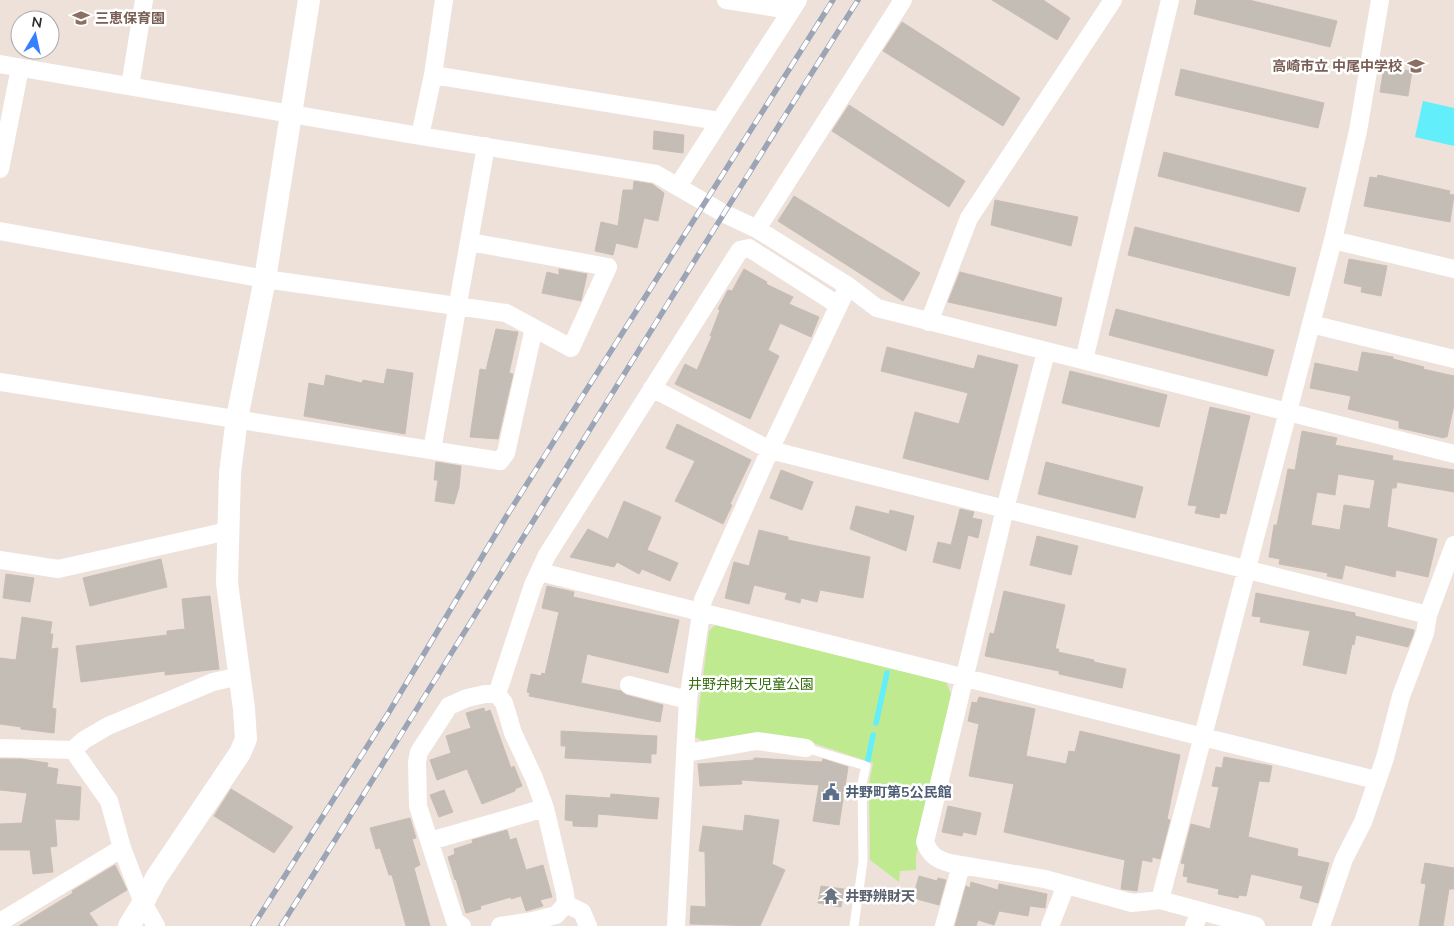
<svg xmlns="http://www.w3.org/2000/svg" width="1454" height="926" viewBox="0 0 1454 926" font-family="Mulish,'Noto Sans JP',sans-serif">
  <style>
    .green { fill: #bfea90 }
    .water { fill: #62eefa }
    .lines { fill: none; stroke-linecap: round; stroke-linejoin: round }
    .stream { stroke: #62eefa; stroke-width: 5.5 }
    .building { fill: #c4bdb6; stroke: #c9bdb3; fill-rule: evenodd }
    .service { stroke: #fff; stroke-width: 9 }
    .minor { stroke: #fff; stroke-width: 18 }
    .tertiary { stroke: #fff; stroke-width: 22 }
    .rail-casing { stroke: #9ca5b6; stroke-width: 5.5 }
    .rail { stroke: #fff; stroke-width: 4; stroke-dasharray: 11; stroke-linecap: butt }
    .labels { text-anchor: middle; stroke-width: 5; stroke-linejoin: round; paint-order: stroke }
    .education-label { font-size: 14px; font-weight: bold; fill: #785e54; stroke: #fff; text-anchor: start }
    .park-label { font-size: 14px; fill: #366d13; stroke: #fff }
    .service-label { font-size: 14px; font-weight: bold; fill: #4e5e75; stroke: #fff; text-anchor: start }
    .worship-label { font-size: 14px; font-weight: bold; fill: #5b616d; stroke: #fff; text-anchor: start }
  </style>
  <rect width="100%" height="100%" fill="#ede1da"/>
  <path class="green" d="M715 625 946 682 951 694 916 856V870L900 871 899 882 870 860 869 784 873 763 810 742 758 733 703 741 695 737 709 631Z"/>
  <path class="water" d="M1423 101 1454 108V146L1415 137Z"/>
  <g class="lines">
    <path class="stream" d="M876 723 887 673
      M868 760 873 735"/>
  </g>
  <path class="building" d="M992 0H1043L1070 18 1057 40Z
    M1197 0H1249L1337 21 1330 47 1194 14Z
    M902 22 1020 98 1003 126 883 51Z
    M1384 67 1412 71 1408 96 1380 92Z
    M1181 69 1324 103 1318 128 1175 95Z
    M849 105 965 181 949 207 832 131Z
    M654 131 684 135 683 153 653 149Z
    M1164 152 1306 188 1299 212 1158 176Z
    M1378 175 1450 191 1449 194 1454 195 1450 222 1364 206 1370 177 1377 178Z
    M634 181 652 184 664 193 658 221 644 218 637 248 616 243 613 255 595 251 601 222 618 226 623 190H633Z
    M794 196 920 273 903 301 778 221Z
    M995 200 1078 217 1071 246 991 225Z
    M1135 227 1296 268 1289 296 1128 255Z
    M1349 259 1387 266 1381 296 1361 292 1362 287 1344 283Z
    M559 269 587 274 581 301 542 293 547 272 559 275Z
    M744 269 767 282 766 284 793 297 789 304 819 317 811 337 780 323 768 350 779 356 750 419 675 384 685 364 697 370 712 336H710L720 310 718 309 728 290 732 291Z
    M960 272 1062 298 1056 326 948 302Z
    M1116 309 1274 350 1267 376 1109 335Z
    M496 329 518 332 509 373 513 374 498 439 470 437 480 369 486 370Z
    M887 347 974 369 978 355 1018 365 988 480 903 458 915 412 959 424 968 393 881 371Z
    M1362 352 1393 357V359L1424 367 1423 369 1454 376V405L1447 437H1444V438L1399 428V421L1348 409 1351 396 1310 388 1315 363 1358 372Z
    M387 369 413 373 405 434 304 416 309 383 324 386 326 375 362 383 363 380 384 384Z
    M1070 371 1167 395 1159 427 1062 403Z
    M1210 407 1250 416 1226 514 1220 513 1219 518 1195 513 1197 506 1188 505Z
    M677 424 751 460 730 504 732 505 723 524 675 501 695 461 666 448Z
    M1302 431 1337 438 1335 445 1393 456 1392 460 1454 470V492L1397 482 1396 488H1392L1387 527 1437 539 1428 577 1396 570 1395 577 1345 565 1342 579 1327 576 1328 573 1279 564 1280 559 1269 557 1274 525H1277L1288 469 1295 470ZM1338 474 1375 480 1370 509 1344 505 1340 530 1311 525 1317 492 1335 495Z
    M436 462 461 466 459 487 454 504 435 501 438 480H434Z
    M1046 462 1143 487 1135 518 1038 494Z
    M781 470 813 482 802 510 770 498Z
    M624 501 661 517 647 550 678 563 670 581 642 569 639 574 617 562 614 567 570 557 588 529 608 539Z
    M856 506 889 514 890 510 914 516 906 551 850 529Z
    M960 509 974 512 972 518 982 520 978 538 968 535 960 569 933 562 938 542 951 545Z
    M759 530 788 537V540L870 557 863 598 820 590 817 602 801 598 800 603 785 599 787 593 754 585 749 604 725 598 734 562 749 566Z
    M1037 536 1078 546 1071 575 1030 565Z
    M161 559 167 587 90 606 83 578Z
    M6 574 34 578 30 602 3 598Z
    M547 586 574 592 573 597 679 620 668 673 587 654 581 683 621 691 626 695 663 705 660 722 529 696 530 693 527 692 531 674 541 676 542 673 545 674 559 612 542 608Z
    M1004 591 1065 605 1055 649H1059L1058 652 1094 660V662L1126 669 1122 688 1059 674V671L985 656 990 633 994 634Z
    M1256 593 1355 613V616L1414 630 1413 635 1408 647 1356 635 1354 645 1352 644 1346 674 1303 665 1310 631 1260 622 1261 617 1252 616Z
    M210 596 219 669 165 675V671L81 682 76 646 167 635V631L185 629 182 599Z
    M22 617 52 622 50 634H53L51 649 58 648 52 708 56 709 54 733 21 729V727L0 724V658L16 660Z
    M979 697 1035 709 1026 756 1066 764 1069 751 1075 752 1080 731 1180 755 1167 819 1170 820 1160 859 1152 857V862L1142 860 1137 891 1121 889 1125 860 1004 832 1014 784 969 776 979 724 968 721 972 702 977 703Z
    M484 708 485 712 490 710 511 768 514 766 522 786 515 789V791L482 804 467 769 437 780 430 760 451 753 446 736 471 728 466 713Z
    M561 731 657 736 656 754H651V763L565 758 566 746H561Z
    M1224 757 1272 766 1269 782 1259 781 1248 837 1298 849 1297 856 1329 863 1318 903 1300 898 1303 886 1251 874 1246 896 1239 895 1238 898 1218 894 1219 889 1187 882 1188 877 1183 876 1185 864 1181 863 1191 824 1210 829 1219 787 1212 786 1216 767 1222 768Z
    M754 758 822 762 823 759 848 767 839 825 813 821 819 785 741 780 742 784 700 786 698 764 754 760Z
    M0 759H21L48 763 47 767 58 769 56 784 81 787 79 820 55 819 57 846 50 847 53 872 33 874 30 850H0V824L22 823 27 793 0 790Z
    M231 789 293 827 274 853 214 816Z
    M444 790 453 812 439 817 430 795Z
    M611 794 659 798 657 819 598 814 597 827 573 826V821L565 820 566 795 610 798Z
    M948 806 981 813 976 835 963 832 962 836 942 832Z
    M745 815 779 820 772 864 785 870 760 926 690 924 691 906 706 907 705 852 699 851 703 826 743 831Z
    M410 818 416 838 412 839 420 865 414 868 430 926H406L392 875H389L380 848 376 849 370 828Z
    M507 830 510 840 516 838 526 870 543 865 552 897 540 900 543 906 526 911 521 896 511 899V897L480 906 481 909 466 913 456 879 455 880 448 857 455 854 454 849 473 843 472 840Z
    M1425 863 1454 868V889H1449L1443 926H1419L1426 884 1421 883Z
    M115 865 127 890 89 913 98 926H19L73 893 72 891Z
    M919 876 937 881 938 878 946 880 939 905 913 898Z
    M971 882 998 890 999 884 1047 894 1045 908 1030 906 1028 916 999 911 994 925 978 920 976 926H955L966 886 970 888Z
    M821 886 844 889 841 907 818 903Z"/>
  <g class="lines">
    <path class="service" d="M806 748 866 766 862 783 863 861 854 926"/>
    <path class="minor" d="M726 0 790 10
      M0 64 420 136 656 174 723 213 757 229 848 286 877 308 1454 454
      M433 75 719 121
      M130 86 144 0
      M420 136 433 75 444 0
      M0 169 20 68
      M678 186 798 0
      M757 229 903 0
      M0 231 265 279 506 313 571 348 608 267 470 242
      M1333 240 1454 269
      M929 322 969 218 1113 0
      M1311 324 1454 359
      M1046 352 1005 509 925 842C930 855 936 859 949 863L1045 879 1132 903 1160 900 1256 926
      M1084 360 1170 0
      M0 382 500 461 506 453 534 328
      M652 388 770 450 1428 615
      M432 450 486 146
      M0 560 58 569 228 531
      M540 572 1376 780
      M629 685 688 700
      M497 694 533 585 547 555 740 250 749 248 838 305
      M497 694 504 703 513 733 534 778 545 808 565 893 566 904 556 915 533 921 500 926
      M0 748 73 750 109 801 122 848 143 903 156 926
      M73 750 84 740 108 726 213 682 240 676
      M686 753 757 741 806 748
      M430 841 545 808
      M1160 900 1333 240 1358 131 1380 0
      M566 904 582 912 588 926
      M0 922 122 848
      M462 926 455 921 418 806 417 762 419 752 449 706 467 698 485 694H497
      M676 926 688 700 703 600 770 450 848 286
      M944 926 961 866
      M1050 926 1066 885
      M1194 926 1201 911
      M1321 926 1344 859 1363 822 1385 758 1401 696 1425 633 1428 615 1454 545"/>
    <path class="tertiary" d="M129 926 143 903 156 878 240 753 246 739 244 709 227 583 230 473 237 418 265 279 309 0"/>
    <g class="rail-casing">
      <path id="rail" d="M253 926 389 712 506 517 833 0
        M281 926C475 619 663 307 858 0"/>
    </g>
    <use href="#rail" class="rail"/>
  </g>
  <defs>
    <g id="school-bare" transform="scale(1.35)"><path d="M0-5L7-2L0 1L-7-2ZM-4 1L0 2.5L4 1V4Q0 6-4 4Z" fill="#8d6e63" stroke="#fff" stroke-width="2.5" paint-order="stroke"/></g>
    <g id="civic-bare" transform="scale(1.35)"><path d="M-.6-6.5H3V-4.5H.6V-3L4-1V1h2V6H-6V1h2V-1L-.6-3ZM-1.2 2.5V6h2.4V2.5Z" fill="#5c6f8a" stroke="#fff" stroke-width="2.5" paint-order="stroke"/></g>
    <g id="temple-bare" transform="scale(1.35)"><path d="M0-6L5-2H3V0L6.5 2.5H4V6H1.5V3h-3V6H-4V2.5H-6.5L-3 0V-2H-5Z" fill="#6b7280" stroke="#fff" stroke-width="2.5" paint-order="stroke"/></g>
  </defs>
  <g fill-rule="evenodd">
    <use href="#school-bare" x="81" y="18"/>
    <use href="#school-bare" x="1416" y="66"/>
    <use href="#civic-bare" x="831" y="792"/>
    <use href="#temple-bare" x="831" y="896"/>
  </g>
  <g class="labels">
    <g class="education-label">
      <text x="95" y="23">三恵保育園</text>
      <text x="1402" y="71" text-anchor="end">高崎市立 中尾中学校</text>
    </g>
    <g class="park-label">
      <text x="751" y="689">井野弁財天児童公園</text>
    </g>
    <g class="service-label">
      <text x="845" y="797">井野町第5公民館</text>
    </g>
    <g class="worship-label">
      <text x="845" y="901">井野辨財天</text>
    </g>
  </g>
  <g transform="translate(35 35) rotate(9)"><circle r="24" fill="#ffffff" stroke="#aaaaaa"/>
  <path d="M0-4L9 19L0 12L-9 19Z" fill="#3580ff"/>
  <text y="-8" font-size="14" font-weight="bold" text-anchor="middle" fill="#2a2a2a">N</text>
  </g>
</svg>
